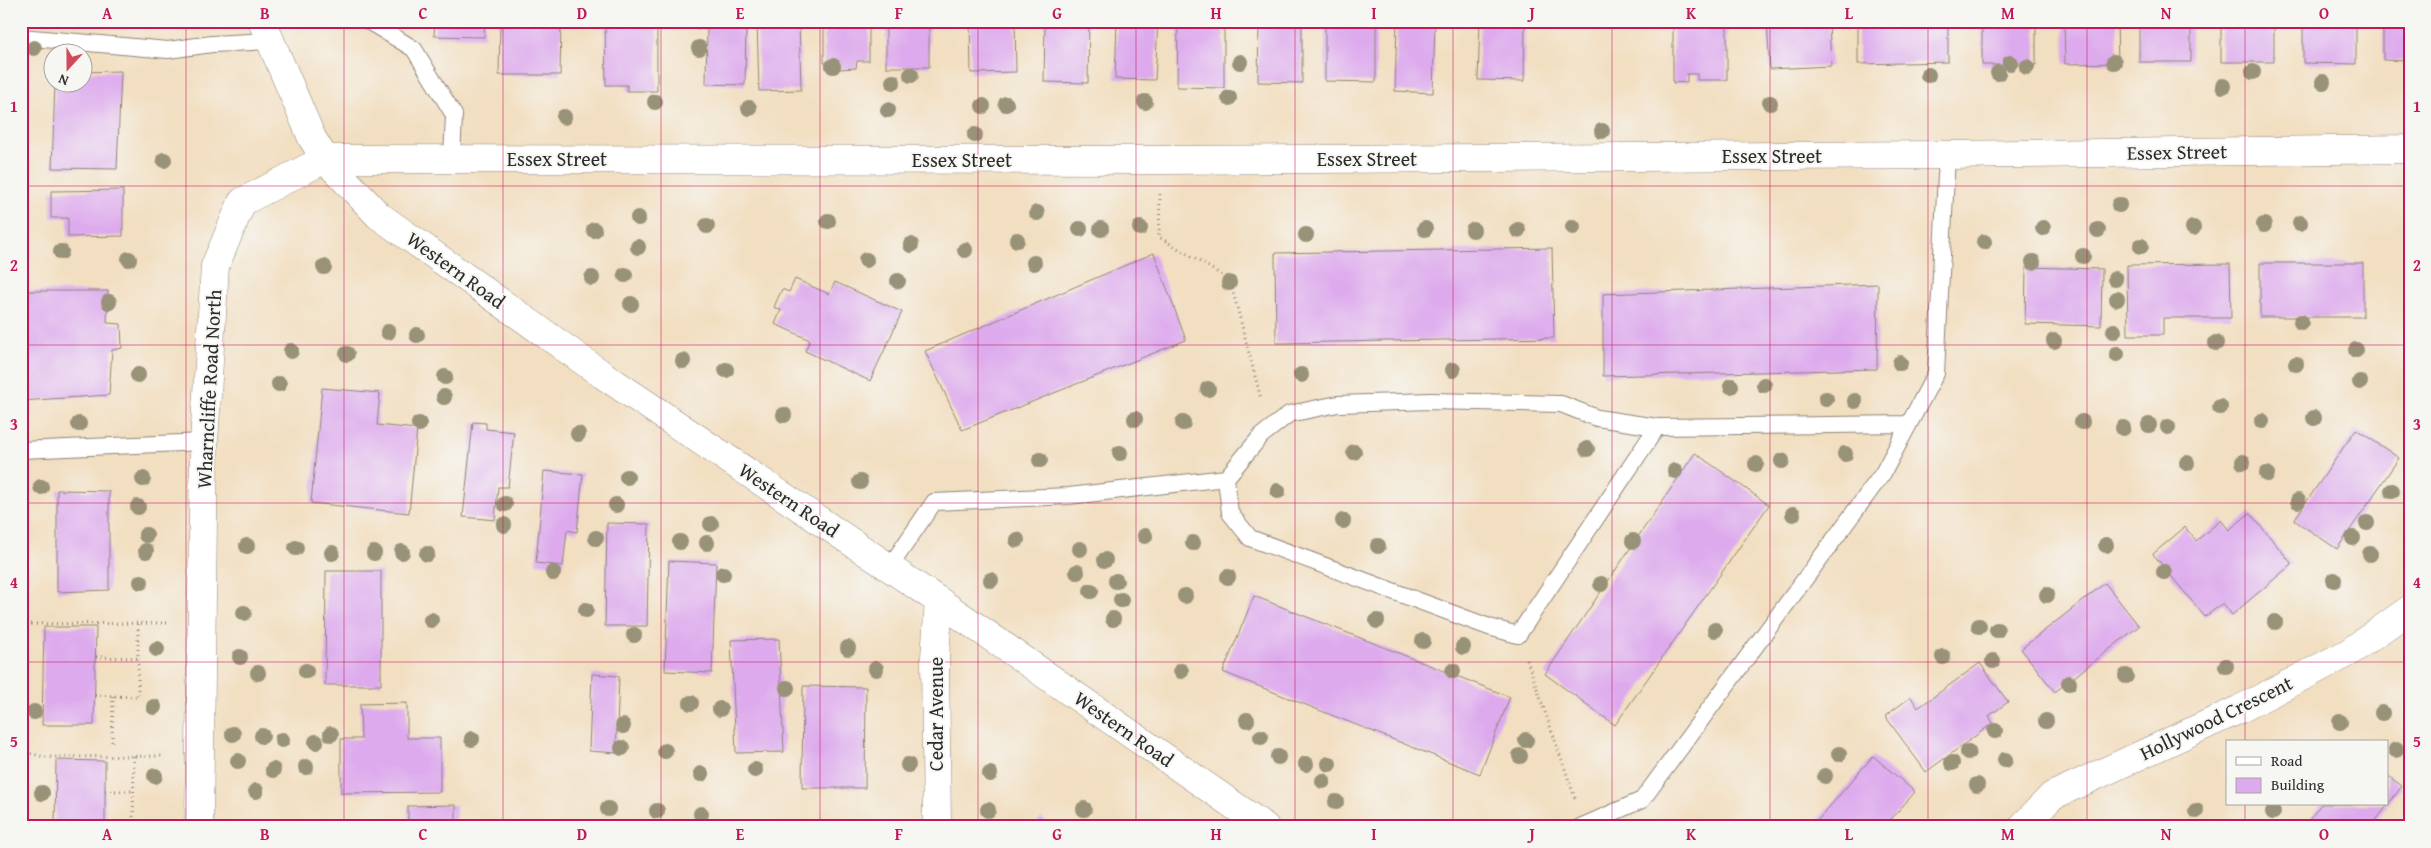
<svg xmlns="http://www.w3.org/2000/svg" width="2431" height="848" viewBox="0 0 2431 848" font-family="'Gentium Book Plus',serif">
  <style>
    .building { fill: #ddaaed }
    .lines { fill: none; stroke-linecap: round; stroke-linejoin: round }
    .service-casing { stroke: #8e8476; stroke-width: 18 }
    .minor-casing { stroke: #8e8476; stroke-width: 29 }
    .secondary-casing { stroke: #8e8476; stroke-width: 29 }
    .path { stroke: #8e8476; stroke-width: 3; stroke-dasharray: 1 4; stroke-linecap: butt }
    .service { stroke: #fff; stroke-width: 16 }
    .minor { stroke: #fff; stroke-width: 28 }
    .secondary { stroke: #fff; stroke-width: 28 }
    .tree { fill: #989278 }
    .grid { fill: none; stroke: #c2185b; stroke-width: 1; stroke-opacity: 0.55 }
    .labels { text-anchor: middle; stroke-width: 4; stroke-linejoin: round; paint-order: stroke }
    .street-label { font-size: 20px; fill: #2b2b2b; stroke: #f6f6f2 }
    .neatline { fill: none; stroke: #c2185b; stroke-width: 2 }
    .grid-label { font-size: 16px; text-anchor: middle; font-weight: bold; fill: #c2185b }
  </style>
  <rect width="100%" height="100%" fill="#f6f6f2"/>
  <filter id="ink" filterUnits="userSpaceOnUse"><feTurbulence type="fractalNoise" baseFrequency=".02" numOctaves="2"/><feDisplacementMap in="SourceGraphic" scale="10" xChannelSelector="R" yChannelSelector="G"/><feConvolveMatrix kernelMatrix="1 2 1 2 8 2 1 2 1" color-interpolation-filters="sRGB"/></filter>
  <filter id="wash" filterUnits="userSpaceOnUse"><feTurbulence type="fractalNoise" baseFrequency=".0096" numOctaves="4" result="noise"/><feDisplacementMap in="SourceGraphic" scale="20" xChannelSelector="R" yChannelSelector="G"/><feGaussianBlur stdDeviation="1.12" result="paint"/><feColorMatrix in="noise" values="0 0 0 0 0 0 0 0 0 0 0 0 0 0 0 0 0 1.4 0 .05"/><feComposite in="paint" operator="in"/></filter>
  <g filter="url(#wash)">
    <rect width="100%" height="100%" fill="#f2dec0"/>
    <g id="blocks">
      <path class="building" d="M435 21H485L484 37 434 36Z
        M500 21H561L560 75H499Z
        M605 21H657V91H627V85H606Z
        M695 21H746L745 85 706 84 707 29 695 28Z
        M757 21H799L801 90 759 91Z
        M824 21H869V61H857L856 68 838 69V63H824Z
        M886 21H929V67H886Z
        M970 21H1015L1016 72 971 73Z
        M1045 21H1089L1088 83 1044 82Z
        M1117 21H1158L1155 80 1115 79Z
        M1178 21H1224V88L1177 87Z
        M1259 21H1302V83L1258 82Z
        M1325 21H1376V82L1325 81Z
        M1397 21H1435L1433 93 1395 91Z
        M1480 21H1525L1524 81 1478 80Z
        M1673 21H1727V80H1697V74H1687V82L1673 83Z
        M1767 21H1829L1831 66 1770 69Z
        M1858 21H1948V62L1858 64Z
        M1982 21H2036V65H1982Z
        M2064 21H2117L2118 63 2065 64Z
        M2139 21H2191V62H2139Z
        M2221 21H2274V62H2221Z
        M2303 21H2356V64L2303 63Z
        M2383 21H2410V61L2383 60Z
        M121 71 117 169 52 168 55 82H82V72Z
        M123 190V236L68 237V218H51V191Z
        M1552 248 1554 338 1276 343 1275 253Z
        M1154 253 1186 340 962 430 925 351Z
        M2260 263H2363V317H2260Z
        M2230 264 2231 318H2163V335H2128L2127 265Z
        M2026 267 2102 269 2101 326 2025 324Z
        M795 279 829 294 835 282 902 312 870 381 805 351 810 340 775 324 781 310 774 307 782 289 789 292Z
        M1878 284 1877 369 1603 376V294Z
        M21 291H108L107 323 121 324 122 348 112 350 109 395 21 401Z
        M322 388 380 393 377 425 417 429 409 513 311 503Z
        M473 422 486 423V429L514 432 508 487H498L495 520 463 517Z
        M2356 429 2399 458 2337 549 2294 520Z
        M1695 453 1769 505 1615 725 1545 674Z
        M544 471 583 474 577 532 567 530 563 566 536 563Z
        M57 490 109 491V590L57 592Z
        M2250 513 2292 564 2232 615 2223 603 2205 617 2153 554 2185 527 2196 541 2221 520 2229 530Z
        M607 523 649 524 647 626H605Z
        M669 561 716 563 712 673 665 671Z
        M326 571H381V685H325Z
        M2105 583 2139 626 2055 692 2021 649Z
        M1254 596 1510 697 1480 774 1223 672Z
        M44 627H96L94 725H42Z
        M779 639 784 752 736 753 731 640Z
        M1980 663 2008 702 1989 716 1993 723 1926 772 1885 716 1911 697 1918 708Z
        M592 674 619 676 616 753 589 751Z
        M803 686 866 687 865 788H802Z
        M407 703V738H440V792L341 793V739H361L360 704Z
        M1873 756 1915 792 1884 827H1812Z
        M56 760 105 761V827H55Z
        M2387 775 2402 786 2371 827H2304L2321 804H2387Z
        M456 805V827H408V806Z
        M1041 818 1054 827H1035Z"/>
    </g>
  </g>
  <g filter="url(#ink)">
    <use href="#blocks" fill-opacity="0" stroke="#8e8476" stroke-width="1"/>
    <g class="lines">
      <g class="service-casing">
        <path id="service" d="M368 21 414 49 454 115 452 159
          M21 37 168 50 212 44 269 41
          M21 450 204 442
          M1226 478 1230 513 1250 538 1489 627 1518 635 1657 427
          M889 568 934 502 1069 496 1226 478 1261 436 1289 414 1338 404 1431 401 1561 404 1597 418 1657 427 1909 424
          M1580 827 1642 800 1883 473 1936 373 1947 155"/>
      </g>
      <g class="minor-casing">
        <path id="minor" d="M199 827 204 442 215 266 242 202 325 159 1161 160 1947 155 2410 149
          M937 827 935 657 939 601
          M2022 827 2052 796 2238 710 2348 653 2410 609"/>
      </g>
      <g class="secondary-casing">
        <path id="secondary" d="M262 21 312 138 325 159 378 215 603 375 939 601 1265 827"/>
      </g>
      <path class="path" d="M1160 194 1159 237 1230 280 1261 399
        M21 624 168 623
        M96 657 138 658
        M1527 660 1575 798
        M95 695 138 697V623
        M112 742 113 696
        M21 751 44 757 165 756
        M105 791H133
        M133 827 134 756"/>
      <use href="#service" class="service"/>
      <use href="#minor" class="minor"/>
      <use href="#secondary" class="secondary"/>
    </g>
    <g class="tree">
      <circle cx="34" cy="48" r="8"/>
      <circle cx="699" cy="48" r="8"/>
      <circle cx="1240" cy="62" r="8"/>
      <circle cx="2114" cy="62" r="8"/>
      <circle cx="2010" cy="63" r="8"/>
      <circle cx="833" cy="66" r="8"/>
      <circle cx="2027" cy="67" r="8"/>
      <circle cx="2253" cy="72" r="8"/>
      <circle cx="1998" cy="73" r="8"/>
      <circle cx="911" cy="75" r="8"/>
      <circle cx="1928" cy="75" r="8"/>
      <circle cx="893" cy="82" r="8"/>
      <circle cx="2323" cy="82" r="8"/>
      <circle cx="2223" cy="86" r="8"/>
      <circle cx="1229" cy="98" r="8"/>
      <circle cx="655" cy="102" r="8"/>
      <circle cx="1145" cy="102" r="8"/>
      <circle cx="1770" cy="103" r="8"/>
      <circle cx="1006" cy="104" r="8"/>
      <circle cx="983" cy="106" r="8"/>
      <circle cx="749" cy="108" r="8"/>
      <circle cx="888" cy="110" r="8"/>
      <circle cx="564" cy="117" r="8"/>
      <circle cx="1602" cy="131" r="8"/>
      <circle cx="975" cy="135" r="8"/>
      <circle cx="164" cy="160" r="8"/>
      <circle cx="2119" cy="205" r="8"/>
      <circle cx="1037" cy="213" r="8"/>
      <circle cx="638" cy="218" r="8"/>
      <circle cx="828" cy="221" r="8"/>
      <circle cx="2300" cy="223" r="8"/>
      <circle cx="2264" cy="225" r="8"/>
      <circle cx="707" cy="226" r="8"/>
      <circle cx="1573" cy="227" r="8"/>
      <circle cx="1140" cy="228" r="8"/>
      <circle cx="2043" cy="228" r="8"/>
      <circle cx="2193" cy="228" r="8"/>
      <circle cx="1080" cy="229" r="8"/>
      <circle cx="1101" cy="229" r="8"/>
      <circle cx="1425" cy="229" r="8"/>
      <circle cx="594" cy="230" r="8"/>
      <circle cx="1473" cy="230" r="8"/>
      <circle cx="1518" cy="230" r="8"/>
      <circle cx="2098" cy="230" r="8"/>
      <circle cx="1306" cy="235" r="8"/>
      <circle cx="1017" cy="240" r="8"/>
      <circle cx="1984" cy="242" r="8"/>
      <circle cx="911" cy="245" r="8"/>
      <circle cx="2141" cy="246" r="8"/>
      <circle cx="638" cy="247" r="8"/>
      <circle cx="965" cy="250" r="8"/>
      <circle cx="61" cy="252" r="8"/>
      <circle cx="2083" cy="256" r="8"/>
      <circle cx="129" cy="259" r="8"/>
      <circle cx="866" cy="260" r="8"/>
      <circle cx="2033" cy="262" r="8"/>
      <circle cx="1034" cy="263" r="8"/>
      <circle cx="324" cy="267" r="8"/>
      <circle cx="625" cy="275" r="8"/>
      <circle cx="592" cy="278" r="8"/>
      <circle cx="2115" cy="279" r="8"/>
      <circle cx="898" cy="281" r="8"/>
      <circle cx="1229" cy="283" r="8"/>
      <circle cx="2117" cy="299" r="8"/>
      <circle cx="109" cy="302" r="8"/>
      <circle cx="631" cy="304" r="8"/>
      <circle cx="2301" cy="322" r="8"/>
      <circle cx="2114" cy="331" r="8"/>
      <circle cx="388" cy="332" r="8"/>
      <circle cx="417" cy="335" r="8"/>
      <circle cx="2054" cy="341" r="8"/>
      <circle cx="2216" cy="343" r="8"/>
      <circle cx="2356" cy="350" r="8"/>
      <circle cx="291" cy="351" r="8"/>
      <circle cx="347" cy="354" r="8"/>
      <circle cx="2117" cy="354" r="8"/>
      <circle cx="683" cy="361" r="8"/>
      <circle cx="1900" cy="363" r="8"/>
      <circle cx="2296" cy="364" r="8"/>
      <circle cx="726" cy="370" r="8"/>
      <circle cx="1453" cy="370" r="8"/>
      <circle cx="138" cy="375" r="8"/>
      <circle cx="1301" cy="375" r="8"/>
      <circle cx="445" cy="377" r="8"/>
      <circle cx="2360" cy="382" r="8"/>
      <circle cx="279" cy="384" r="8"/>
      <circle cx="1764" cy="385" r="8"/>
      <circle cx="1731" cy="386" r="8"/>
      <circle cx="1208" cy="389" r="8"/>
      <circle cx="444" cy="397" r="8"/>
      <circle cx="1826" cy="399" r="8"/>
      <circle cx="1855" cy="401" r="8"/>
      <circle cx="2220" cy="407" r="8"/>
      <circle cx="784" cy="415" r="8"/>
      <circle cx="2314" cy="418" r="8"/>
      <circle cx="1135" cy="419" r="8"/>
      <circle cx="2262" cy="421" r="8"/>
      <circle cx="2082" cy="422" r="8"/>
      <circle cx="1183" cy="423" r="8"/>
      <circle cx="79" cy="424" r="8"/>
      <circle cx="419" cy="424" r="8"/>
      <circle cx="2149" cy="425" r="8"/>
      <circle cx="2168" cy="427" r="8"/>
      <circle cx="2123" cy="428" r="8"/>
      <circle cx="578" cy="434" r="8"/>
      <circle cx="1587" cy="449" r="8"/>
      <circle cx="1354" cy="452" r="8"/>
      <circle cx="1120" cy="453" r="8"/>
      <circle cx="1845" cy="454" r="8"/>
      <circle cx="1040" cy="460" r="8"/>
      <circle cx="1782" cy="461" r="8"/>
      <circle cx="2243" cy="462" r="8"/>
      <circle cx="2187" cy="463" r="8"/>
      <circle cx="1756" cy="464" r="8"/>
      <circle cx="1675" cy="471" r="8"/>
      <circle cx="2267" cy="474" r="8"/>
      <circle cx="627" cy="477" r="8"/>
      <circle cx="143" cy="479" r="8"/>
      <circle cx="860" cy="482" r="8"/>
      <circle cx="41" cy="487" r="8"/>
      <circle cx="1278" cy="491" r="8"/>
      <circle cx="2392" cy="491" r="8"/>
      <circle cx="2298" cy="501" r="8"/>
      <circle cx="505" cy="504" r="8"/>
      <circle cx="616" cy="505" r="8"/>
      <circle cx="138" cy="507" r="8"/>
      <circle cx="1793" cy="514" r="8"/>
      <circle cx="1343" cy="521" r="8"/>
      <circle cx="2367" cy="523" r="8"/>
      <circle cx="711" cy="524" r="8"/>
      <circle cx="504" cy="525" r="8"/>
      <circle cx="146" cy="535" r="8"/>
      <circle cx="1145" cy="536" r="8"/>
      <circle cx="596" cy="538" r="8"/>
      <circle cx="2353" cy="538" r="8"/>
      <circle cx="1017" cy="540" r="8"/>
      <circle cx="1633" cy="541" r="8"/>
      <circle cx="680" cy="542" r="8"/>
      <circle cx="707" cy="543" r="8"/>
      <circle cx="1193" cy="543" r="8"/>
      <circle cx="2106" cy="545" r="8"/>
      <circle cx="247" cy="546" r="8"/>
      <circle cx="1378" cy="546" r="8"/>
      <circle cx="296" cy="548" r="8"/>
      <circle cx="1080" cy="549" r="8"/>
      <circle cx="146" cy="551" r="8"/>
      <circle cx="402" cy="552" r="8"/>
      <circle cx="332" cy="553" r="8"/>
      <circle cx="374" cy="553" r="8"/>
      <circle cx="427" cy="554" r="8"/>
      <circle cx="2370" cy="554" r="8"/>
      <circle cx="1105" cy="560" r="8"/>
      <circle cx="1077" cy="572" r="8"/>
      <circle cx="2164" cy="572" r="8"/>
      <circle cx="553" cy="573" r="8"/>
      <circle cx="723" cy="574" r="8"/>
      <circle cx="1228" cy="577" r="8"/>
      <circle cx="991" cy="580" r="8"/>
      <circle cx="2334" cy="580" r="8"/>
      <circle cx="1116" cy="581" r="8"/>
      <circle cx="141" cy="582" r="8"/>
      <circle cx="1601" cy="584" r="8"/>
      <circle cx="1091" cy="591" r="8"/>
      <circle cx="2047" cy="595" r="8"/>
      <circle cx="1185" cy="596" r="8"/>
      <circle cx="1121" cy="600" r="8"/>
      <circle cx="586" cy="610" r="8"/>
      <circle cx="244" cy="613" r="8"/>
      <circle cx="1113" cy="619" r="8"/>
      <circle cx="431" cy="620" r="8"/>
      <circle cx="1377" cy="621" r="8"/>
      <circle cx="2275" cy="622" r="8"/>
      <circle cx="1979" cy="626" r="8"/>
      <circle cx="1715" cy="630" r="8"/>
      <circle cx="1997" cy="630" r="8"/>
      <circle cx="634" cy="635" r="8"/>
      <circle cx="1423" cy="641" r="8"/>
      <circle cx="1463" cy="647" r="8"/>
      <circle cx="848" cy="648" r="8"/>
      <circle cx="157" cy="649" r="8"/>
      <circle cx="240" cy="657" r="8"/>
      <circle cx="1943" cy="657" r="8"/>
      <circle cx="1993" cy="661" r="8"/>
      <circle cx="2226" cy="666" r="8"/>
      <circle cx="876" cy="669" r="8"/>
      <circle cx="306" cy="671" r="8"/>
      <circle cx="1181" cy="671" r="8"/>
      <circle cx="1453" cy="671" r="8"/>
      <circle cx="258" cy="673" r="8"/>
      <circle cx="2126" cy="676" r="8"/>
      <circle cx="2069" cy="683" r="8"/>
      <circle cx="787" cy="688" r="8"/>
      <circle cx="691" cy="703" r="8"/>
      <circle cx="154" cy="707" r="8"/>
      <circle cx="720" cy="709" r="8"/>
      <circle cx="34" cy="712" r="8"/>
      <circle cx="2382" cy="713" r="8"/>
      <circle cx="1247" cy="720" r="8"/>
      <circle cx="2046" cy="721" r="8"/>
      <circle cx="2340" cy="722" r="8"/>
      <circle cx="623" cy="726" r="8"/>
      <circle cx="1995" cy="731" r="8"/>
      <circle cx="233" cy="734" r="8"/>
      <circle cx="331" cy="734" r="8"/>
      <circle cx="262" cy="736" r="8"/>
      <circle cx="1261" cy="737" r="8"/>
      <circle cx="472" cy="739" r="8"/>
      <circle cx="282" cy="740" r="8"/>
      <circle cx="1526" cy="740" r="8"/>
      <circle cx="316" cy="742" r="8"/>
      <circle cx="622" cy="748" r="8"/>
      <circle cx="2396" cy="750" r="8"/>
      <circle cx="665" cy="751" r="8"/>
      <circle cx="1968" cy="752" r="8"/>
      <circle cx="1839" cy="754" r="8"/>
      <circle cx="1520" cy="756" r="8"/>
      <circle cx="1278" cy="757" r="8"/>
      <circle cx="2005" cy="760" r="8"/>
      <circle cx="238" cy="761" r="8"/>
      <circle cx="1952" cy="763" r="8"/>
      <circle cx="1306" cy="764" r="8"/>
      <circle cx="1329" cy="764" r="8"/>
      <circle cx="908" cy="765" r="8"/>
      <circle cx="306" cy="767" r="8"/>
      <circle cx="273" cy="770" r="8"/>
      <circle cx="755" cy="770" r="8"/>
      <circle cx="701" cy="774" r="8"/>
      <circle cx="990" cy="774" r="8"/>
      <circle cx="155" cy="776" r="8"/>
      <circle cx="1825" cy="776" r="8"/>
      <circle cx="1323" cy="781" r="8"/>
      <circle cx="1977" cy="785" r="8"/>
      <circle cx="256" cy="791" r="8"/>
      <circle cx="42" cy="793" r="8"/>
      <circle cx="1336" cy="802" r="8"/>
      <circle cx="608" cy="809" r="8"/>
      <circle cx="1084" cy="809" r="8"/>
      <circle cx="988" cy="810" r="8"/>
      <circle cx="657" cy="811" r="8"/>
      <circle cx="2196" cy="811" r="8"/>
      <circle cx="2273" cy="812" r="8"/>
      <circle cx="701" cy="814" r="8"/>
    </g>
  </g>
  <path class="grid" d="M186 21V827M344 21V827M503 21V827M661 21V827M820 21V827M978 21V827M1136 21V827M1295 21V827M1453 21V827M1612 21V827M1770 21V827M1928 21V827M2087 21V827M2245 21V742M21 186H2410M21 345H2410M21 503H2410M21 662H2410M2245 804V827"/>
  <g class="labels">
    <g class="street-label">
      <text transform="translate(2177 152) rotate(-1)" y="7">Essex Street</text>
      <text x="1772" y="163">Essex Street</text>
      <text x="557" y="166">Essex Street</text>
      <text x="1367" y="166">Essex Street</text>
      <text x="962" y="167">Essex Street</text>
      <text transform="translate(456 270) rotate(36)" y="7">Western Road</text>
      <text transform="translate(209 389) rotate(-87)" y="7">Wharncliffe Road North</text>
      <text transform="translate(789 500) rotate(34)" y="7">Western Road</text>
      <text transform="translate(936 714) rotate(-90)" y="7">Cedar Avenue</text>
      <text transform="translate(2216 718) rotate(-26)" y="7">Hollywood Crescent</text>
      <text transform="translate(1124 729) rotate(35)" y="7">Western Road</text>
    </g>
  </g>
  <rect width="2431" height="848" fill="none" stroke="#f6f6f2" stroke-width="55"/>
  <rect x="2226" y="740" width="162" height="65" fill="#f6f6f2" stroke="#a5a5a2"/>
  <rect x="2236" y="757" width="25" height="8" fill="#ffffff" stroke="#a5a5a2"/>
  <text x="2271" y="766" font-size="15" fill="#2b2b2b">Road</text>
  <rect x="2236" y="778" width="25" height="15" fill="#ddaaed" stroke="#a5a5a2"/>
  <text x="2271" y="790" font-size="15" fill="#2b2b2b">Building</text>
  <g transform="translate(68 68) rotate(201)"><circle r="24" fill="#f6f6f2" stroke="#a5a5a2"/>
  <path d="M0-4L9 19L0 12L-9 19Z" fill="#d1495b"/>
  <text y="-8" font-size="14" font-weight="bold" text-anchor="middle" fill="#2b2b2b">N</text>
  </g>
  <rect x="28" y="28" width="2376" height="792" class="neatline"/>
  <g class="grid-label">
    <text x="107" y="19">A</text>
    <text x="265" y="19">B</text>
    <text x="423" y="19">C</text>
    <text x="582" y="19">D</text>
    <text x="740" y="19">E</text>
    <text x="899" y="19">F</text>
    <text x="1057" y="19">G</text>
    <text x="1216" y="19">H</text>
    <text x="1374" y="19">I</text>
    <text x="1532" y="19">J</text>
    <text x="1691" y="19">K</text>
    <text x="1849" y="19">L</text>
    <text x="2008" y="19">M</text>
    <text x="2166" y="19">N</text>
    <text x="2324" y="19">O</text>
    <text x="14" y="112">1</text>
    <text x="2417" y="112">1</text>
    <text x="14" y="271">2</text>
    <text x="2417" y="271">2</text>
    <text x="14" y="430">3</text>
    <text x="2417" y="430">3</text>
    <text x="14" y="588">4</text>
    <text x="2417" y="588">4</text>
    <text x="14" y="747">5</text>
    <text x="2417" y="747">5</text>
    <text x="107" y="840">A</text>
    <text x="265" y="840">B</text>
    <text x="423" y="840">C</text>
    <text x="582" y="840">D</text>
    <text x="740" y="840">E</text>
    <text x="899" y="840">F</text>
    <text x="1057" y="840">G</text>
    <text x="1216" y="840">H</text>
    <text x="1374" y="840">I</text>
    <text x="1532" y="840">J</text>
    <text x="1691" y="840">K</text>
    <text x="1849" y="840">L</text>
    <text x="2008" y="840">M</text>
    <text x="2166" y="840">N</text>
    <text x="2324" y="840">O</text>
  </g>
</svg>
